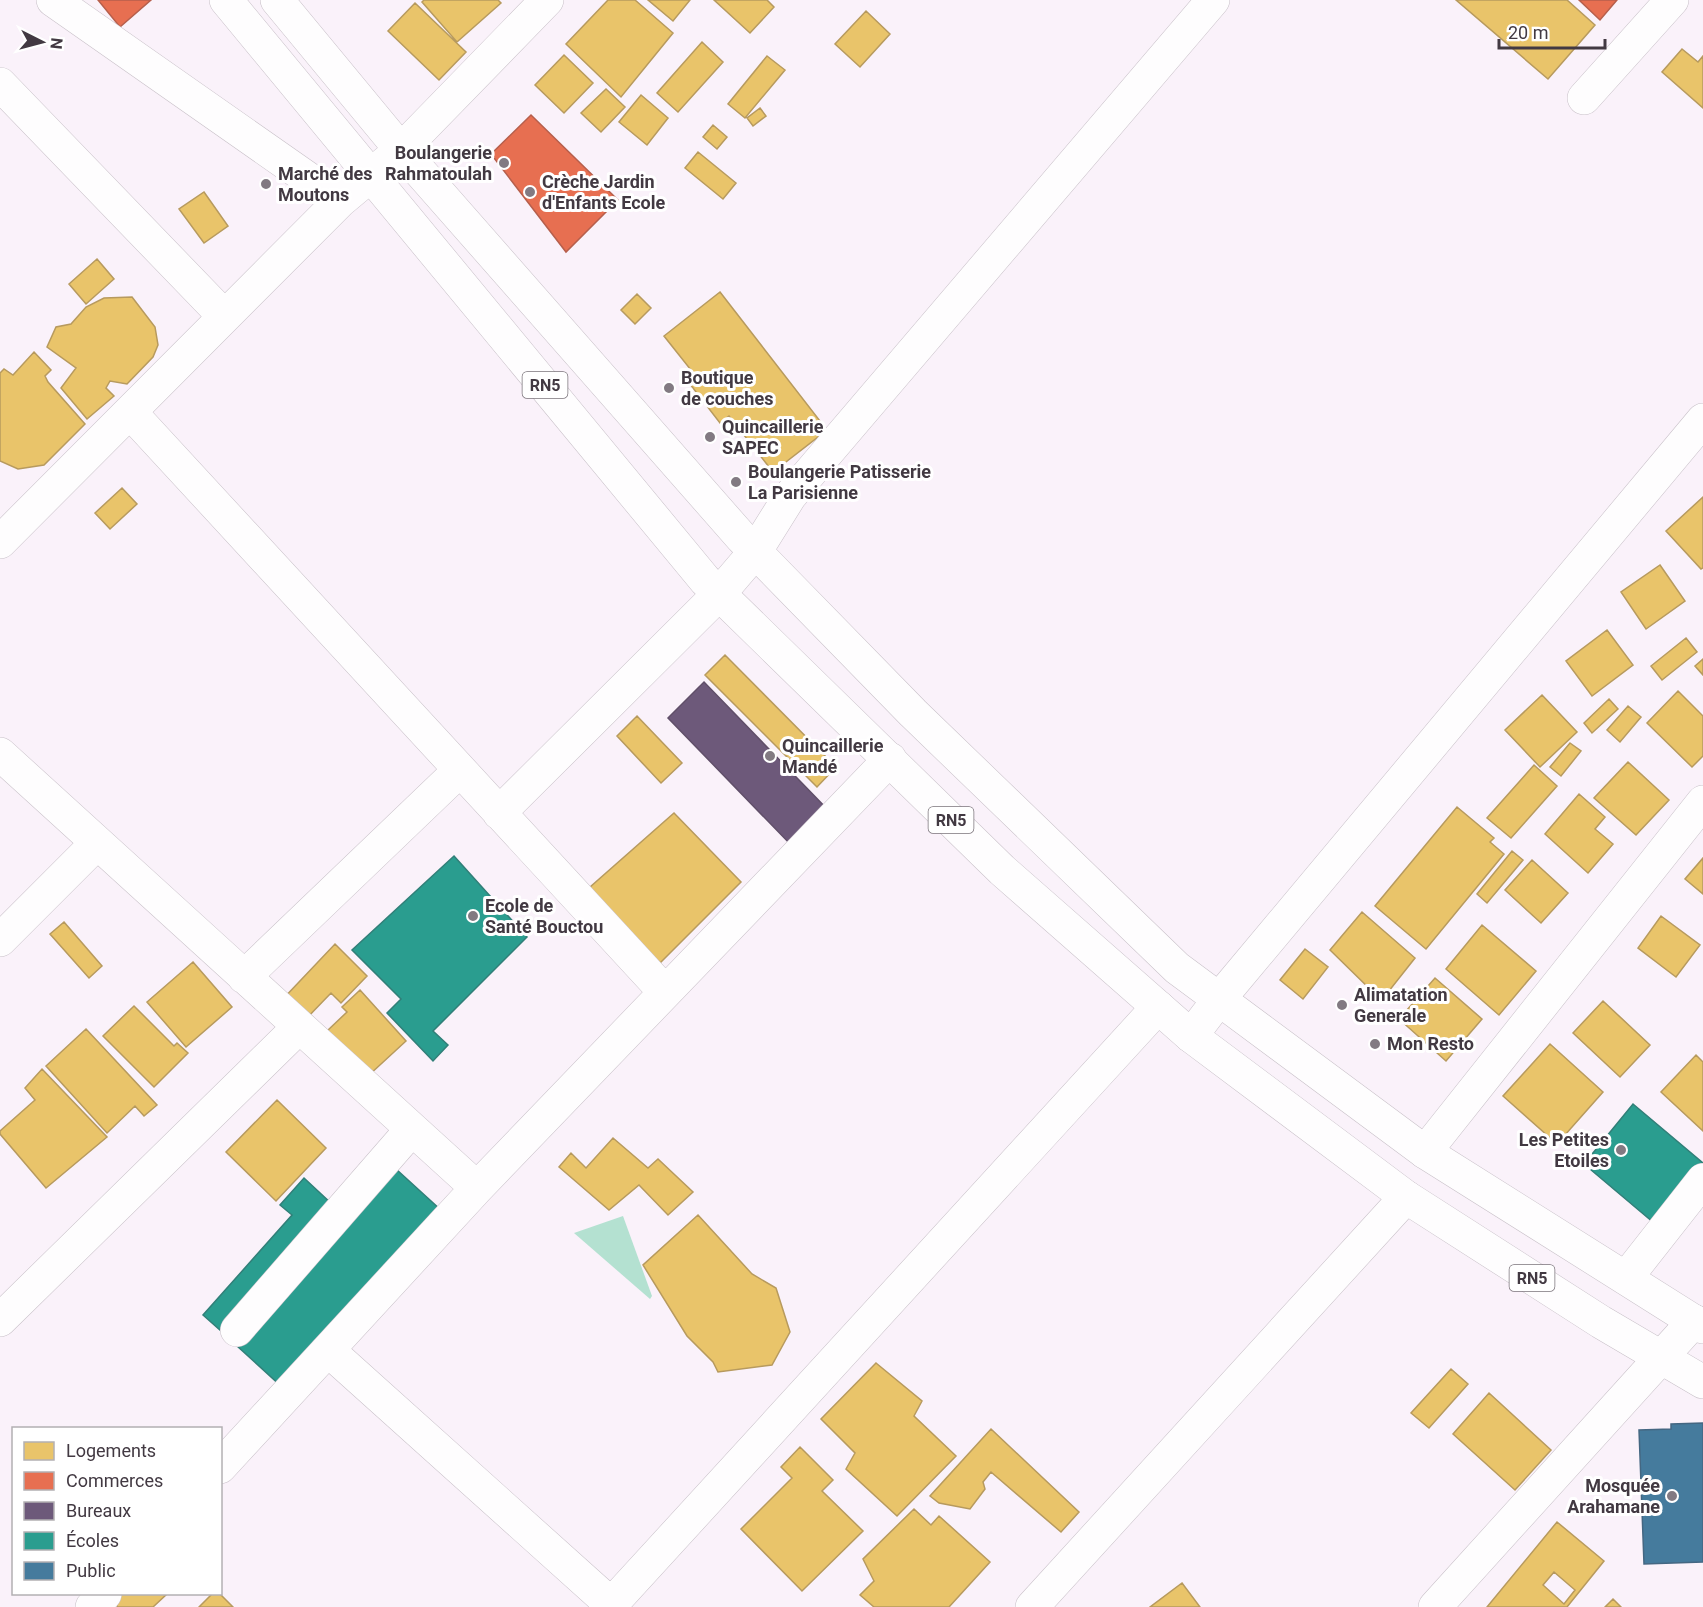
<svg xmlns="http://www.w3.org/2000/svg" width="1703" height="1607" viewBox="0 0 1703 1607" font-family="Roboto,sans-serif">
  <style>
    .water { fill: #b4e1d1 }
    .homes { fill: #e9c46a; stroke: #b79a5e; stroke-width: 1.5; fill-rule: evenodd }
    .shops { fill: #e76f51; stroke: #b65f4c; stroke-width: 1.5 }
    .offices { fill: #6d597a; stroke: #604f69; stroke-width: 1.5 }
    .schools { fill: #2a9d8f; stroke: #317f78; stroke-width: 1.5 }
    .public { fill: #457b9d; stroke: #446782; stroke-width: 1.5 }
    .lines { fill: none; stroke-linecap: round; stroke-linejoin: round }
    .minor-casing { stroke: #c8c0c8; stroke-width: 34 }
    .highway-casing { stroke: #c8c0c8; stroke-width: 34 }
    .minor { stroke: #fefdfe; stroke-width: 33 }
    .highway { stroke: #fefdfe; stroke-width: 33 }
    .poi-dot { fill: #827a82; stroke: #fff; stroke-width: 2 }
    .labels { text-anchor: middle; stroke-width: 6; stroke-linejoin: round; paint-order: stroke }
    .shield { fill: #fff; stroke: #7b747b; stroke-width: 1.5 }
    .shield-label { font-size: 16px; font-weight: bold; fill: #423942 }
    .poi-label { font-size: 18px; font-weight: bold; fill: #423942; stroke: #fff; text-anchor: start }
  </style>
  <rect width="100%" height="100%" fill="#faf2fa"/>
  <path class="water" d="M623 1216 652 1296 650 1299 574 1233Z"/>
  <path class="homes" d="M424 0H498L501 3 457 42 422 2Z
    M608 0H635L673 33 621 97 566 44Z
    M648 0H690L673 21Z
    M714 0H767L774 7 750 33Z
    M1456 0H1567L1595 25 1548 79Z
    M415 3 466 52 439 80 388 31Z
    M866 11 890 34 860 67 835 44Z
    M702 42 723 62 678 112 657 93Z
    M1682 49 1698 62 1703 56V108L1662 72Z
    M564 55 593 83 564 113 535 85Z
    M767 56 785 70 745 118 728 104Z
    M606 89 625 107 601 132 581 113Z
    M641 95 668 118 647 145 619 122Z
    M760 108 766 116 753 126 747 118Z
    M713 125 727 137 717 149 703 137Z
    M698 152 736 183 723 199 685 168Z
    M204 192 228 226 204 243 179 209Z
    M97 259 114 279 86 304 69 284Z
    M720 292 827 430 773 472 729 416 720 423 686 379 691 370 664 336Z
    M637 294 651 308 635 324 621 310Z
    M132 297 155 327 158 345 153 357 127 384 110 381 106 388 114 396 87 419 61 388 76 368 47 347 56 327 71 324 86 307 104 298Z
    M34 352 51 370 45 376 48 382 85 424 44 465 18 469 0 461V373L4 369 13 375Z
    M122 488 137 504 110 529 95 513Z
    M1703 497V568L1701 569 1666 531Z
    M1660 565 1685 601 1646 629 1621 592Z
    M1607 630 1633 665 1592 696 1566 661Z
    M1686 638 1697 652 1662 680 1651 666Z
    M725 655 836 767 817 787 705 675Z
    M1703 659V675L1695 666Z
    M1678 691 1703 716V756L1692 767 1647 723Z
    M1542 695 1577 732 1540 767 1505 730Z
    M1609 699 1618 709 1592 733 1584 723Z
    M1628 706 1641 717 1620 742 1607 730Z
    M637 716 682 763 661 783 617 736Z
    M1570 743 1581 751 1561 776 1550 767Z
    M1628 762 1669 800 1636 835 1594 798Z
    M1534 765 1557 786 1511 838 1487 818Z
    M1579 794 1605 817 1595 829 1613 844 1588 873 1545 834Z
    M1457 807 1494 838 1490 842 1504 854 1426 949 1375 906Z
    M674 813 741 882 660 963 581 895Z
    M1512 851 1523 860 1487 903 1477 894Z
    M1703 858V894L1685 879Z
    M1532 860 1568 893 1541 923 1505 890Z
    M1362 912 1415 958 1385 996 1375 994 1330 950Z
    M1661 916 1700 945 1676 977 1638 948Z
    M64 922 102 966 89 978 50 934Z
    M1482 925 1536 971 1499 1015 1446 969Z
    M335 944 367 976 341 1003 331 993 303 1022 281 1001Z
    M1305 949 1328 967 1303 999 1280 980Z
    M193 962 232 1007 186 1047 147 1002Z
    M1435 978 1482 1019 1446 1061 1399 1019Z
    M360 990 406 1041 368 1076 327 1031 347 1012 342 1007Z
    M1603 1001 1650 1045 1620 1077 1573 1033Z
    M134 1006 174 1046 177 1043 188 1053 154 1087 103 1036Z
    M86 1029 157 1105 144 1116 135 1106 107 1133 46 1066Z
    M1550 1044 1603 1092 1557 1144 1503 1096Z
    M1696 1055 1703 1062V1131L1661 1092Z
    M42 1069 107 1137 46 1188 0 1134V1131L35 1100 25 1088Z
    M277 1100 326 1148 276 1201 226 1152Z
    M613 1138 648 1168 658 1159 693 1192 668 1215 639 1185 609 1210 559 1167 571 1153 586 1168Z
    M698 1215 752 1274 776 1288 790 1332 772 1365 718 1372 713 1362 687 1336 643 1265Z
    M876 1363 922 1401 914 1416 956 1456 897 1516 846 1469 855 1453 821 1419Z
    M1451 1369 1468 1384 1429 1428 1411 1413Z
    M1489 1393 1551 1450 1515 1490 1453 1434Z
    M991 1429 1079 1512 1061 1532 991 1472 983 1482 985 1489 970 1509 939 1503 930 1496Z
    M800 1447 833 1480 822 1491 863 1531 802 1591 741 1529 792 1478 781 1467Z
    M914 1509 931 1525 939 1516 990 1562 949 1607H874L860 1595 874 1581 863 1559Z
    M1557 1522 1604 1561 1567 1607H1487ZM1554 1572 1575 1590 1564 1604 1543 1585Z
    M1182 1583 1200 1607H1150Z
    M117 1594H167L153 1607H118L111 1600Z
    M212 1594H220L233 1607H199Z
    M1613 1599 1621 1607H1605Z"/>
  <path class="shops" d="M98 0H151L120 27Z
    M1579 0H1617L1600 20Z
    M531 115 618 200 566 252 491 154Z"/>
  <path class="offices" d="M704 682 830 812 794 848 668 718Z"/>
  <path class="schools" d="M454 856 527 937 433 1031 448 1045 433 1061 387 1013 401 999 352 950Z
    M1633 1104 1703 1163 1654 1223 1584 1164Z
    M396 1169 442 1211 283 1388 237 1346Z
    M304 1178 333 1205 221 1331 203 1315 292 1215 280 1205Z"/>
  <path class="public" d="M1703 1423V1562L1644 1564 1639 1430 1671 1429V1424Z"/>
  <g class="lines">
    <g class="minor-casing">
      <path id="minor" d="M53 0 340 201
        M0 84 224 316
        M1584 98 1672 0
        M130 412 665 992
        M0 542 340 201 401 150 547 0
        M0 754 477 1188
        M499 813 719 594 755 552 790 496 1213 0
        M0 940 97 843
        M244 977 460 770
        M1191 1036 1220 998 1703 420
        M1425 1152 1703 802
        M1626 1278 1703 1180
        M0 1320 299 1027
        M237 1330 412 1129
        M328 1350 614 1607
        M220 1467 477 1188 890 759
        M92 1607 105 1594
        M609 1607 1158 1007
        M1032 1607 1406 1197
        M1435 1607 1694 1321"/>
    </g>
    <g class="highway-casing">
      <path id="highway" d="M226 0 705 580 1002 870 1191 1036 1406 1197 1601 1322 1703 1382
        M277 0 401 150 742 538 913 713 1177 968 1425 1152 1703 1327"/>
    </g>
    <use href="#minor" class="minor"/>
    <use href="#highway" class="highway"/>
  </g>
  <g class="poi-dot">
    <circle cx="504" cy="163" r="6"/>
    <circle cx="266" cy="184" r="6"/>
    <circle cx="530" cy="192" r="6"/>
    <circle cx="669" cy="388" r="6"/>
    <circle cx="710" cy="437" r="6"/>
    <circle cx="736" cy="482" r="6"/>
    <circle cx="770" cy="756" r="6"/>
    <circle cx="473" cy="916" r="6"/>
    <circle cx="1342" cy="1005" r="6"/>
    <circle cx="1375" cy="1044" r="6"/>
    <circle cx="1621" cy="1150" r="6"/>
    <circle cx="1672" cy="1496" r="6"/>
  </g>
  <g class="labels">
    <g class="shield">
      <rect x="522.5" y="372" width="45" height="26" rx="4.5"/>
      <rect x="928.5" y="807" width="45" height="26" rx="4.5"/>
      <rect x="1509.5" y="1265" width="45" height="26" rx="4.5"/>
    </g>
    <g class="shield-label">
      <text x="545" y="391">RN5</text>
      <text x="951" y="826">RN5</text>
      <text x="1532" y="1284">RN5</text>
    </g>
    <g class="poi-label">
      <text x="492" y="159" text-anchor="end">Boulangerie<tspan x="492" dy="21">Rahmatoulah</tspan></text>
      <text x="278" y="180">Marché des<tspan x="278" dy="21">Moutons</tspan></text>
      <text x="542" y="188">Crèche Jardin<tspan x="542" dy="21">d'Enfants Ecole</tspan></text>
      <text x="681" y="384">Boutique<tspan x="681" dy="21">de couches</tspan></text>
      <text x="722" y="433">Quincaillerie<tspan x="722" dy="21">SAPEC</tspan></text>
      <text x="748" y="478">Boulangerie Patisserie<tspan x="748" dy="21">La Parisienne</tspan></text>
      <text x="782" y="752">Quincaillerie<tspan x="782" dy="21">Mandé</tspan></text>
      <text x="485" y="912">Ecole de<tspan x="485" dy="21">Santé Bouctou</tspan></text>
      <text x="1354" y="1001">Alimatation<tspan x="1354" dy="21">Generale</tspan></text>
      <text x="1387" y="1050">Mon Resto</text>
      <text x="1609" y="1146" text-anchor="end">Les Petites<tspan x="1609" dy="21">Etoiles</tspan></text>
      <text x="1660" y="1492" text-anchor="end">Mosquée<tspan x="1660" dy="21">Arahamane</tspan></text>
    </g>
  </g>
  <rect x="12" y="1427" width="210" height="168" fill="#ffffff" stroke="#b3b0b3" stroke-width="1.5"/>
  <rect x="24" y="1442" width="30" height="18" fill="#e9c46a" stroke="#b3b0b3" stroke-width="1.5"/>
  <text x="66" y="1457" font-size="18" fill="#423942">Logements</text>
  <rect x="24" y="1472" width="30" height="18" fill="#e76f51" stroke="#b3b0b3" stroke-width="1.5"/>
  <text x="66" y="1487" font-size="18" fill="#423942">Commerces</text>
  <rect x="24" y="1502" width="30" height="18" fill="#6d597a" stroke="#b3b0b3" stroke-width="1.5"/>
  <text x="66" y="1517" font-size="18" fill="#423942">Bureaux</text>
  <rect x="24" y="1532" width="30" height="18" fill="#2a9d8f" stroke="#b3b0b3" stroke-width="1.5"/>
  <text x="66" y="1547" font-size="18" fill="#423942">Écoles</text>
  <rect x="24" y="1562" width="30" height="18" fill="#457b9d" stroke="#b3b0b3" stroke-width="1.5"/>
  <text x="66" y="1577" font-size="18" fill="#423942">Public</text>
  <g transform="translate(42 42) rotate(96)" stroke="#ffffff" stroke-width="4.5" paint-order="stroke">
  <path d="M0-4.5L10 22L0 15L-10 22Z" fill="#423942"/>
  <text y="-9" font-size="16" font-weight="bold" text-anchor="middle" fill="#423942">N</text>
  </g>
  <path d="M1499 39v9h106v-9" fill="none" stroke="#423942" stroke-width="3"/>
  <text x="1508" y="39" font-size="18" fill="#423942" stroke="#ffffff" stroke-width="4.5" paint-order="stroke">20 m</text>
</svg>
